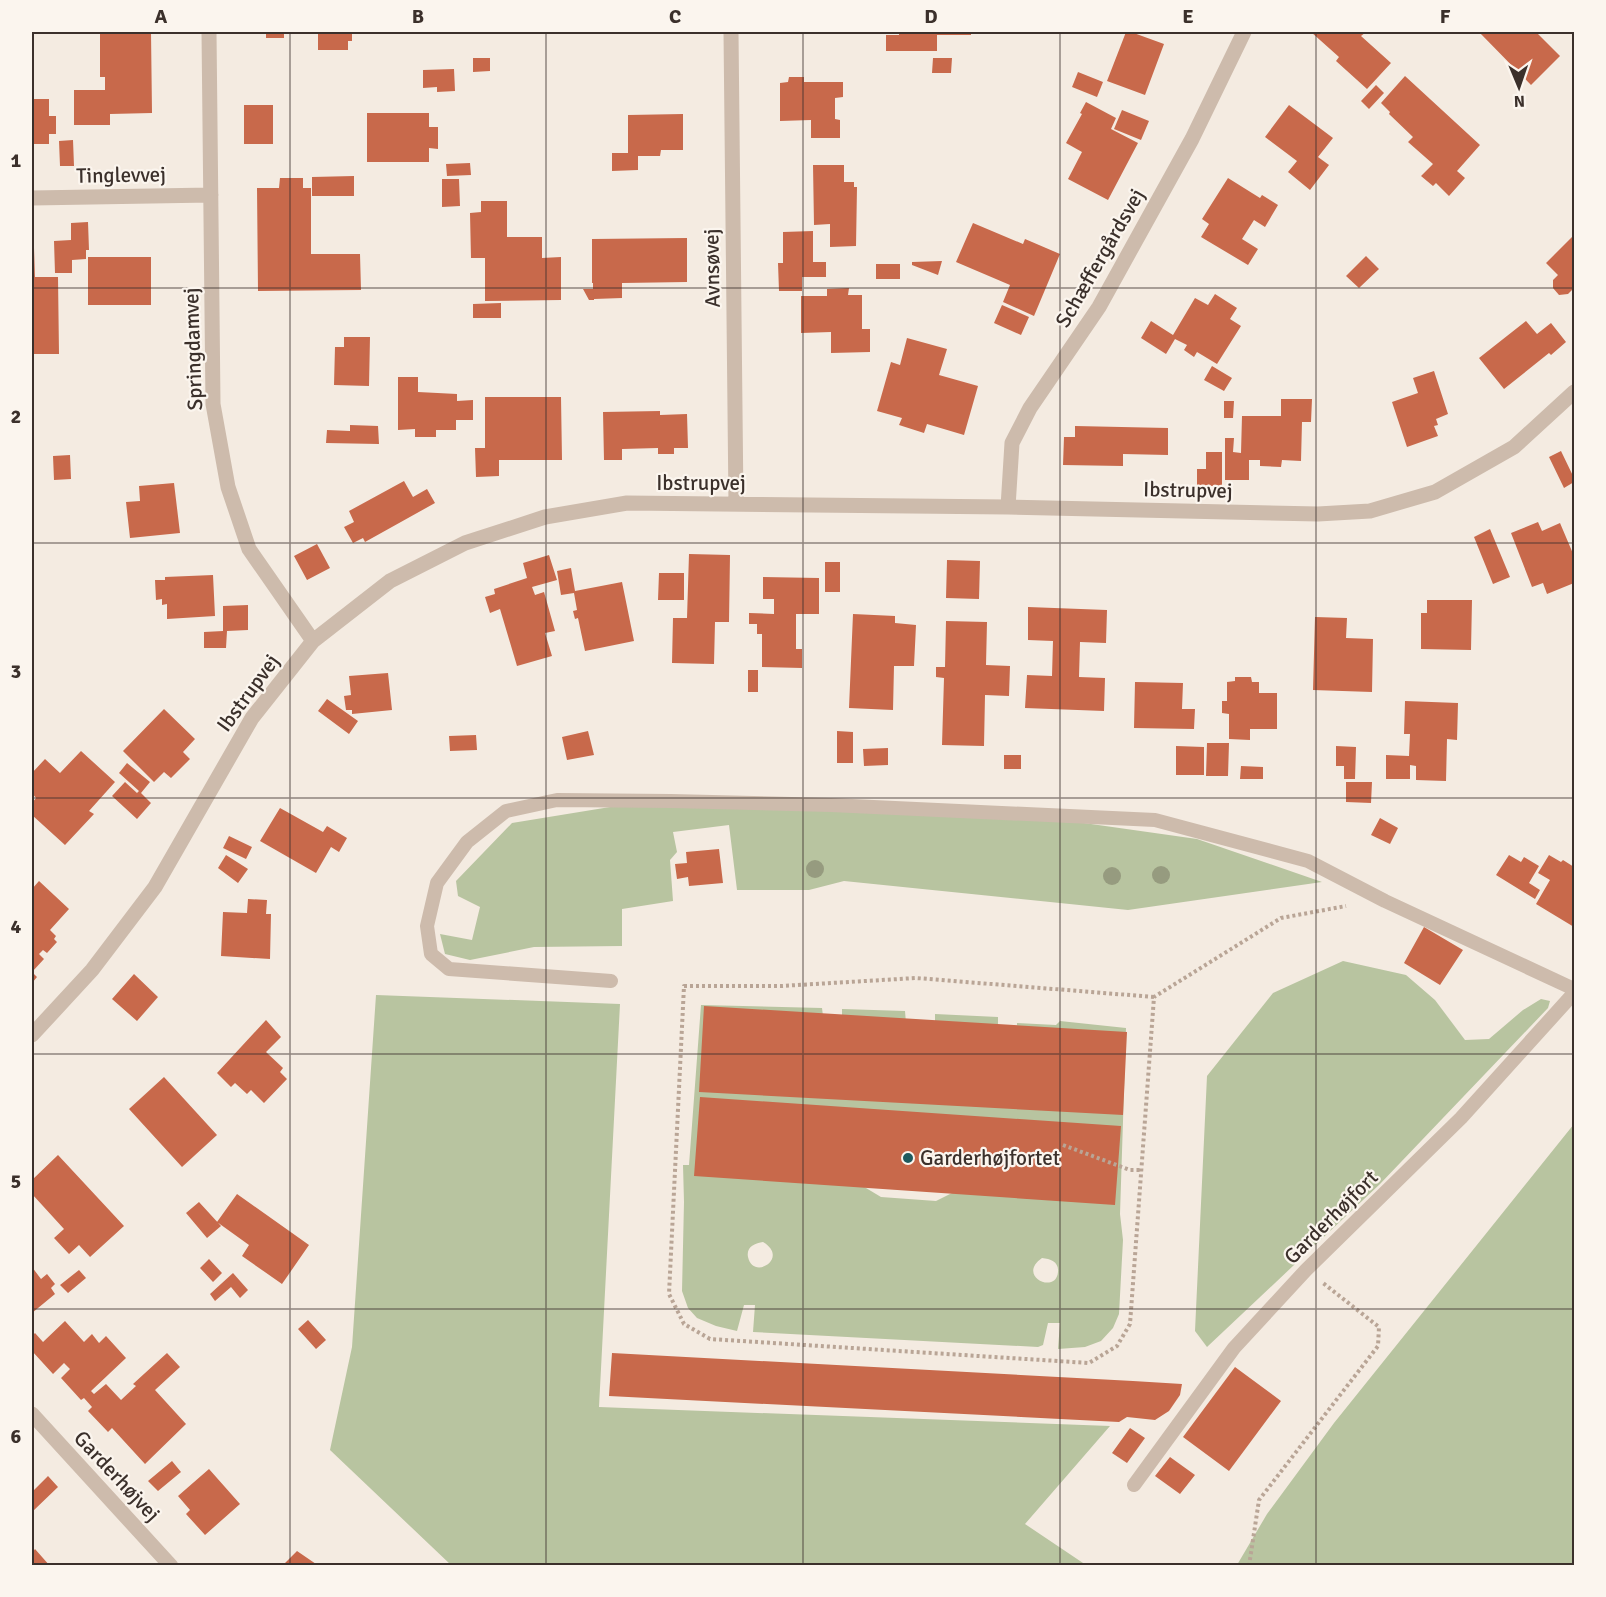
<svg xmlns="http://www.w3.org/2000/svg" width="1606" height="1597" viewBox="0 0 1606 1597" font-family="Signika,sans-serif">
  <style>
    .green { fill: #b8c4a0; fill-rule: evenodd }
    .building { fill: #c8694b }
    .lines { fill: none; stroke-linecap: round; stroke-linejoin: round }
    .path { stroke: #b9a596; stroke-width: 4; stroke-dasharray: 3 3; stroke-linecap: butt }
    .service { stroke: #cdbbac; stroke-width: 14 }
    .minor { stroke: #cdbbac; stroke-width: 15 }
    .tree { fill: #969b7f }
    .grid { fill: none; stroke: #3b302b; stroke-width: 1.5; stroke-opacity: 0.55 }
    .poi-dot { fill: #1f5a5e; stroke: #fbf5ee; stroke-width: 2 }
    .labels { text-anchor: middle; stroke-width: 4.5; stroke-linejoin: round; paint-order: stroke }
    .street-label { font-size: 21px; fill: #3b302b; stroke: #fbf5ee }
    .poi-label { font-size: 21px; fill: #3b302b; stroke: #fbf5ee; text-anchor: start }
    .neatline { fill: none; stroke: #3b302b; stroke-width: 2 }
    .grid-label { font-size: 20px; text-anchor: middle; font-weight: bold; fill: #3b302b }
  </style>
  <rect width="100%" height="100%" fill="#f4ebe1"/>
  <path class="green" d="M722 805 1084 823 1197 839 1322 882 1128 910 844 881 809 890H737L729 825 673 832 677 852 670 860 673 901 622 909V946L534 947 470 960 445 954 440 934 472 940 480 907 458 896 456 881 512 823 610 807Z
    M1343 961 1406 975 1435 1000 1465 1040 1489 1039 1523 1010 1541 999 1550 1001 1548 1008 1380 1184 1207 1347 1195 1331 1207 1076 1273 993Z
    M376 995 620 1004 599 1407 1110 1426 1025 1524 1086 1565H451L330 1450 352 1347Z
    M701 1005 822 1008 823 1016 842 1018V1009L905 1011 906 1023 935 1026V1014L998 1017V1027L1017 1029V1023L1056 1025 1060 1021 1126 1028 1120 1214 1123 1240 1119 1314 1113 1328 1101 1341 1085 1347 1058 1349 1060 1323H1048L1043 1345 1038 1347 753 1332 755 1305H744L737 1331 716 1326 697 1318 688 1308 682 1291 684 1202 683 1165H689ZM841 1173 976 1181 936 1201 881 1197ZM763 1242C790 1258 753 1281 748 1257 746 1247 755 1243 763 1242ZM1042 1258C1051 1259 1059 1262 1058 1272 1056 1295 1016 1276 1042 1258Z
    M1574 1124V1565H1237L1267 1514 1334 1423Z"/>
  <path class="building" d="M100 32H151L152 113 110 114V125H74V90H105V77H100Z
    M266 32H284V38H266Z
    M318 32H352V41H348V50H318Z
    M899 32H971V35H937V51H886V35H899Z
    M1126 32H1131L1164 44 1145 95 1107 81Z
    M1311 32H1366L1361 36 1391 63 1367 89 1336 61 1339 57Z
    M1479 32H1536L1560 56 1531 85Z
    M473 58H490V71L473 72Z
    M933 58H952L951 73H932Z
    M454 69 455 91 437 92V87L423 88V70Z
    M1078 72 1103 82 1097 97 1072 87Z
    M1405 76 1480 145 1457 171 1465 178 1449 196 1436 183 1433 186 1421 176 1433 164 1408 142 1413 137 1389 114 1390 112 1381 103Z
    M789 77H804V82H843V97L835 98V119L840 120V138H811V120L780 121V83L788 82Z
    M1376 85 1384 93 1369 109 1361 101Z
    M32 99H49V116H56V134H49V144H32Z
    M1086 102 1116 118 1111 129 1138 143 1108 200 1068 179 1082 152 1066 143 1082 114 1080 113Z
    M244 105H273V144H244Z
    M1289 105 1333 138 1318 157 1329 165 1310 190 1288 172 1297 161 1265 137Z
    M1122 110 1149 121 1141 140 1114 129Z
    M367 113H429V127H438V149L429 148V162H367Z
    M683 114V150H661L660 156H638V170L612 171V153H628V115Z
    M73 140 74 166H60L59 141Z
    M470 163 471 175 447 176 446 164Z
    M813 165H844V182H854V187H857L856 246 830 247V224L814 225Z
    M354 176V196H312V177Z
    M280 178H303V188H311V254H360L361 290 258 291 257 188H279Z
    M1228 178 1260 198 1262 195 1278 205 1265 227 1254 220 1242 239 1258 249 1248 265 1201 237 1209 224 1202 219Z
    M442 179H459L460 206 442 207Z
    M481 201H507V237H542V258L561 257V300L485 301V258H471L470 213 481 212Z
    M88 222 89 250H86V259L72 260V273H55L54 241 71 240V223Z
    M973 223 1023 244 1025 239 1060 254 1034 316 1003 302 1010 285 956 262Z
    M813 231V262H826V277H802V291H779L778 263H783V232Z
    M1574 235V293L1572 290 1568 294 1559 295 1553 288V280L1558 275 1546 263Z
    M687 238V282L622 283V298L594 299V300H589L583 289H593V283H592V239Z
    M32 248H34L35 277H58L59 354H32Z
    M1366 256 1379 269 1359 288 1346 276Z
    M88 257H151V305H88Z
    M942 261 938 275 912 265V262Z
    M876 264H900V279H876Z
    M849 288 848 295H862V329H870V352L831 353V332L801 333V296H827V289Z
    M1215 294 1237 308 1230 319 1241 326 1217 364 1197 352 1194 357 1184 350 1187 345 1175 339 1166 354 1141 338 1151 321 1173 335 1195 298 1208 305Z
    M501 303V318H473V304Z
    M1002 305 1029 317 1021 335 994 323Z
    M1526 321 1537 334 1551 323 1566 342 1551 355 1549 353 1504 389 1479 358Z
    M344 337H370L369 386 334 385 335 347H344Z
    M907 338 947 349 939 375 978 386 964 435 927 424 924 433 899 425 902 418 877 411 891 362 900 365Z
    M1212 366 1232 378 1224 391 1204 380Z
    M1434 371 1448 414 1436 419 1438 425 1434 426 1438 436 1407 447 1392 402 1418 393 1413 378Z
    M398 377H418V392L457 394V401L473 400V420H456V430H436V437H415V429L398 430Z
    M485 397H561L562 460H499V476L476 477 475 448H485Z
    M1281 399H1312L1311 422H1302L1301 461 1282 460 1281 467 1260 466V460H1249V480H1225V438H1234L1233 452 1241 453 1242 416H1281Z
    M1224 401H1234L1233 418H1224Z
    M660 411V415L687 414 688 448H674V454H658V448L622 449V460H604L603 412Z
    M350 425 378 426 379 444 326 443 327 430 350 431Z
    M1075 426 1168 428V455L1123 454V466L1063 465 1064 437H1075Z
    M1561 451 1574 478V482L1564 488 1549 457Z
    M1206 452H1222V486H1197V469H1206Z
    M70 455 71 479 54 480 53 456Z
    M404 481 413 497 427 489 435 503 365 542 363 538 353 543 344 527 354 522 349 511Z
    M174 483 180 533 130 538 126 502 140 501 139 486Z
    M1538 522 1542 531 1560 523 1574 556V583L1547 594 1543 583 1532 587 1511 533Z
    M1490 529 1510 577 1493 584 1474 537Z
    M317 544 330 568 307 580 294 556Z
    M689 554 730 555 729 622H715L714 664 672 663 673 618H687Z
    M549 555 557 580 532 587 535 595 544 592 555 631 545 633 552 656 517 666 500 609 490 613 485 597 495 594 494 589 527 578 523 563Z
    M947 560 980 561 979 599 946 598Z
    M825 562H840V592H825Z
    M571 568 575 591 622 582 634 641 585 651 578 618 575 619 573 611 577 610 574 593 561 595 557 571Z
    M659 573H684V600H658Z
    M213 575 215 616 167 619V604L162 605V599L156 600 155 580H165V577Z
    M763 577 819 578V614H796V649H802V668L762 667V634H757V624H749V613L774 614V599H763Z
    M1427 600H1472L1471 650 1421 649V613H1427Z
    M248 605V630L227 631 226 648H204V632L223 631V606Z
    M1028 607 1107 610 1106 643 1080 642 1079 677 1105 678 1104 711 1025 708 1027 675 1052 676 1053 641 1028 640Z
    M853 614 895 616V623L916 625 914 666H894L893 710 849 708Z
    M1315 617 1347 618 1346 638 1373 639 1372 692 1313 690Z
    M946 621 987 622 986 665 1010 666 1009 696 985 695 984 746 942 745 944 678 936 677V667H945Z
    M748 670H758V692H748Z
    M388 673 392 710 352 714V710H346L344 696 351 695 349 676Z
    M1235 677H1251L1252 682H1259V693H1277V729H1250V740L1229 739V714L1222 713V701H1227V682L1235 681Z
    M1135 682 1183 683 1182 709H1195L1194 729 1134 728Z
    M327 699 358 721 349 734 318 711Z
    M1405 701 1458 703 1457 740 1447 739 1446 781 1416 780V766L1410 765V779H1386V755L1409 756 1410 734H1404Z
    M164 709 195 739 183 752 190 759 171 778 164 772 154 782 123 751Z
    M588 731 594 755 567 760 562 737Z
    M837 731 853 732V763H837Z
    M476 735 477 750 450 751 449 736Z
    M1207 743H1229L1228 776H1206Z
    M1176 746 1204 747V775H1176Z
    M1336 746 1356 747 1355 779H1344V766H1336Z
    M888 748V765L864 766 863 749Z
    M81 751 115 782 89 811 94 814 65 845 32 815V803L36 798 32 793V773L45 759 60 773Z
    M1004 755H1021V769H1004Z
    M127 763 150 782 141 793 151 803 137 819 112 796 125 782 137 793 139 791 119 773Z
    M1241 766 1263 767V779H1240Z
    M1346 782H1372L1371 803 1346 802Z
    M280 808 323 832 327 826 347 838 339 852 331 847 316 873 260 841Z
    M1380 818 1398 828 1390 844 1371 835Z
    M229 836 252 847 246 859 223 848Z
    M719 849 723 883 689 886 688 877 677 879 675 864 687 863 686 852Z
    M226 855 248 869 238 883 218 868Z
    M1509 855 1521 862 1524 857 1539 866 1529 883 1540 890 1535 899 1496 875Z
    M1549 855 1561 862 1563 860 1574 867V927L1536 904 1550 880 1538 873Z
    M39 881 69 909 50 930 56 936 54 939 57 942 47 953 43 950 39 954 44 959 32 972 37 977 32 983V889Z
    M248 899 267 900 266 914H271L270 959 221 956 223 912 247 913Z
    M1424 927 1463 950 1440 985 1404 963Z
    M134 974 158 997 137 1021 112 999Z
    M704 1006 1127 1032 1123 1115 699 1092Z
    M266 1020 281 1037 266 1052 283 1068 280 1072 287 1079 264 1103 251 1090 247 1094 235 1083 231 1087 217 1073Z
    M164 1077 217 1135 182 1167 129 1109Z
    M700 1097 1121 1126 1115 1205 694 1176Z
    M58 1155 124 1226 90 1257 79 1245 69 1254 54 1238 64 1229 32 1194V1180Z
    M237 1194 309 1245 282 1284 242 1256 249 1245 217 1222Z
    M199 1202 221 1226 207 1238 186 1213Z
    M209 1259 222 1273 213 1282 200 1268Z
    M32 1267 41 1279 47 1274 55 1284 51 1288 55 1294 32 1313Z
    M79 1270 86 1278 68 1293 60 1285Z
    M233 1273 248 1290 240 1298 231 1287 215 1301 210 1294Z
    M308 1320 326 1340 316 1349 298 1329Z
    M65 1321 84 1342 92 1334 99 1343 106 1336 126 1358 91 1391 94 1394 106 1384 121 1400 136 1386 133 1384 167 1353 180 1367 155 1390 186 1424 145 1464 112 1428 108 1432 88 1411 92 1407 84 1398 81 1400 61 1378 70 1369 64 1363 53 1374 32 1351 34 1350 32 1348V1336L35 1333 43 1342Z
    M612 1353 1133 1381 1182 1384 1180 1395 1169 1411 1155 1420 1127 1417 1119 1422 609 1396Z
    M1235 1367 1281 1401 1229 1471 1183 1437Z
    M1130 1428 1145 1438 1127 1463 1112 1453Z
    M1170 1457 1195 1475 1180 1494 1155 1476Z
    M172 1461 181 1472 158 1491 148 1481Z
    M209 1469 240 1504 205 1535 186 1514 190 1510 178 1496Z
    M48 1476 58 1487 32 1512V1487L34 1490Z
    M35 1549 50 1566H32V1553Z
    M297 1551 316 1564 317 1566H282Z"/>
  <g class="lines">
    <path class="path" d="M1154 997 916 978 781 986H684L669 1294 684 1324 710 1339 1089 1363 1117 1346 1130 1324 1154 997 1281 918 1346 906
      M1063 1145 1130 1170H1141
      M1249 1566 1259 1500 1378 1346 1379 1327 1323 1283"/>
    <path class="service" d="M611 981 449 969 431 954 427 926 437 883 467 842 506 811 557 800 671 801 831 805 1155 820 1308 861 1385 901 1574 989
      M1134 1485 1234 1348 1306 1270 1461 1118 1574 993"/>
    <path class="minor" d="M209 32 213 404 228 487 249 549 313 641
      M731 32 736 504
      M32 198 211 195
      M1008 507 1012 443 1030 408 1099 307 1192 139 1244 32
      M32 1035 92 970 155 887 252 718 313 641 390 581 465 543 545 517 627 503 1008 507 1318 514 1370 511 1435 492 1514 447 1574 392
      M32 1414 171 1566"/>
  </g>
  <g class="tree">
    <circle cx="815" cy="869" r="9"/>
    <circle cx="1161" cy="875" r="9"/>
    <circle cx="1112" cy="876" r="9"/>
  </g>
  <path class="grid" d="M290 32V1566M546 32V1566M803 32V1566M1060 32V1566M1316 32V1566M32 288H1574M32 543H1574M32 798H1574M32 1054H1574M32 1309H1574"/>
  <circle class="poi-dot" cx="908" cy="1158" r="6"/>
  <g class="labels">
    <g class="street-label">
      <text transform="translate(121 175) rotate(-1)" y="7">Tinglevvej</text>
      <text transform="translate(1100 258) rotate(-60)" y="7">Schæffergårdsvej</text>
      <text transform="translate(712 268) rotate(-91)" y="7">Avnsøvej</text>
      <text transform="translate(193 349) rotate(-92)" y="7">Springdamvej</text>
      <text x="701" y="490">Ibstrupvej</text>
      <text transform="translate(1188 490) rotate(1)" y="7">Ibstrupvej</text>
      <text transform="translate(248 693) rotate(-54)" y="7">Ibstrupvej</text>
      <text transform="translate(1331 1217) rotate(-45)" y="7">Garderhøjfort</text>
      <text transform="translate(117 1476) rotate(47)" y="7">Garderhøjvej</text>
    </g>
    <g class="poi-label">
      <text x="920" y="1165">Garderhøjfortet</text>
    </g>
  </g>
  <rect width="1606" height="1597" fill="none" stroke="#fbf5ee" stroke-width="66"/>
  <g transform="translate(1519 87) rotate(178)" stroke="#fbf5ee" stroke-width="4.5" paint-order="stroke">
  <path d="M0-4.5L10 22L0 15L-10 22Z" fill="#3b302b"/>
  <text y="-9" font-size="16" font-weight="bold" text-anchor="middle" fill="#3b302b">N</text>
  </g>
  <rect x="33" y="33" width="1540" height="1531" class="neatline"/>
  <g class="grid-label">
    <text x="161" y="23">A</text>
    <text x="418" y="23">B</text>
    <text x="675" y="23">C</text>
    <text x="931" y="23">D</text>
    <text x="1188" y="23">E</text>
    <text x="1445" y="23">F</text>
    <text x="16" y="167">1</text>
    <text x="16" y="423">2</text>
    <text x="16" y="678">3</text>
    <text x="16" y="933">4</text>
    <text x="16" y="1188">5</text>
    <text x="16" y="1443">6</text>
  </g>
</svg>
